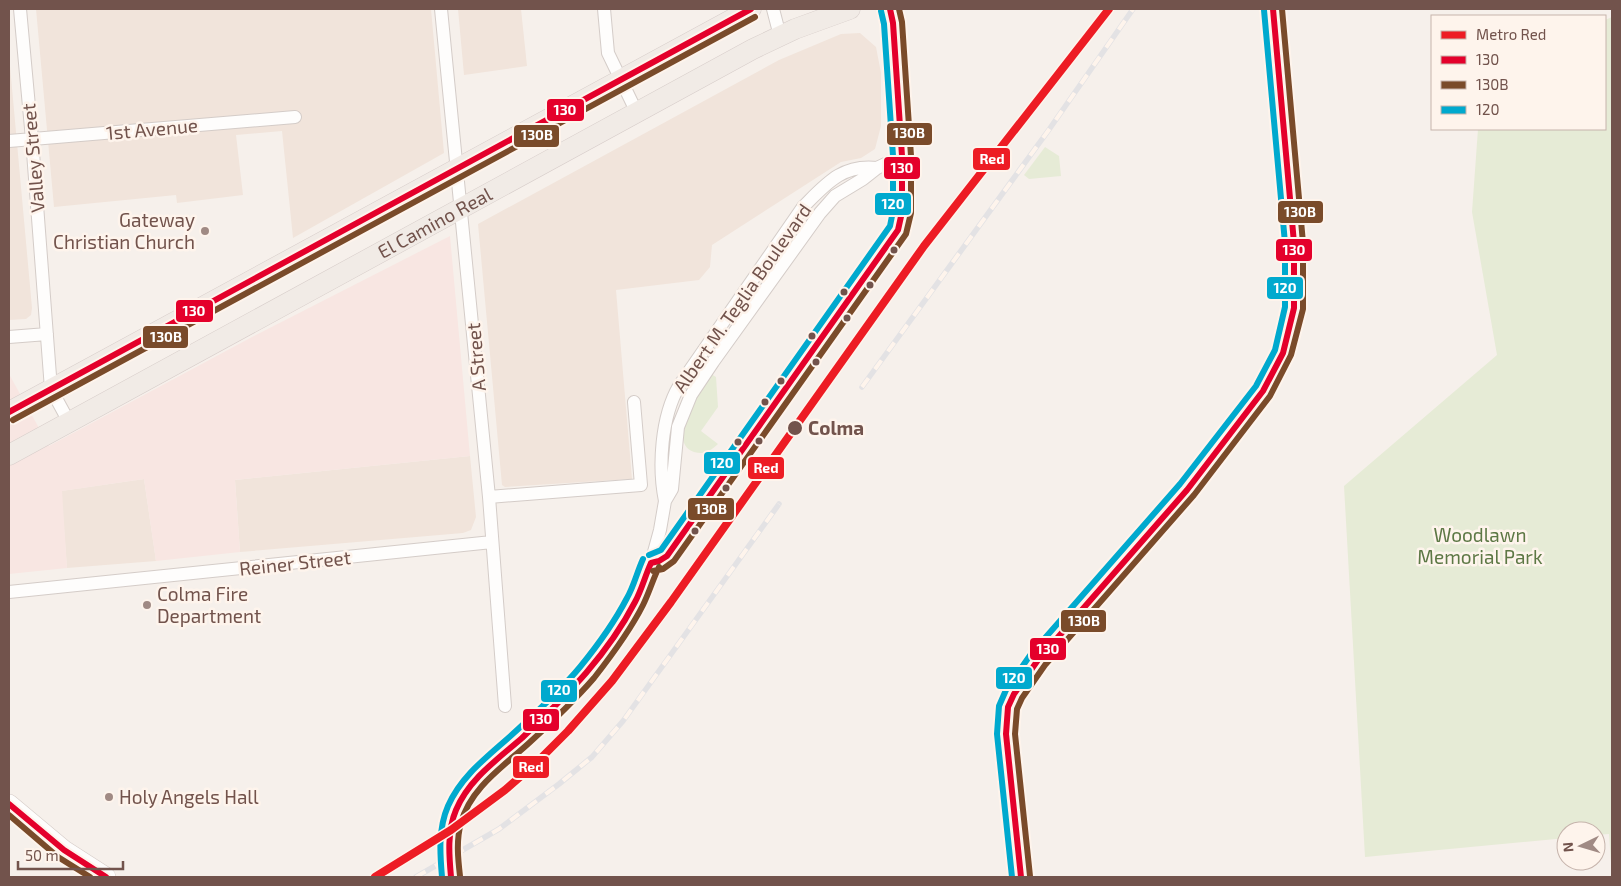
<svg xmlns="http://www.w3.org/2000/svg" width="1621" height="886" viewBox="0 0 1621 886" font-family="'Exo 2',sans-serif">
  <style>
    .residential { fill: #f1e4db }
    .commercial { fill: #f8e6e2 }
    .green { fill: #e6ebd6 }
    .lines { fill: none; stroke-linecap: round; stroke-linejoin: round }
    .minor-casing { stroke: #d4ccc8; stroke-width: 14 }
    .secondary-casing { stroke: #d5cbc7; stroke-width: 20 }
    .primary-casing { stroke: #d7cdca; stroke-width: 21 }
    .minor { stroke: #fefdfc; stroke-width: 12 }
    .secondary { stroke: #fefdfc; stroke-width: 19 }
    .primary { stroke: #f1ebe6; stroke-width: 20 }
    .rail-casing { stroke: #e3e2e4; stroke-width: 5.5 }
    .rail { stroke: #fef4ec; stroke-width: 4; stroke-dasharray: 11; stroke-linecap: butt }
    .minor-bridge-casing { stroke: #d4ccc8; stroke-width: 14; stroke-linecap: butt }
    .minor-bridge { stroke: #fefdfc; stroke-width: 12 }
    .bus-1-casing { stroke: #fef4ec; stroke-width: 10 }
    .bus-2-casing { stroke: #fef4ec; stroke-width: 10 }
    .bus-3-casing { stroke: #fef4ec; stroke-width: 10 }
    .bus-1 { stroke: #e4002b; stroke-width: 6 }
    .bus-2 { stroke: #7a4b2a; stroke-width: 6 }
    .bus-3 { stroke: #00a9ce; stroke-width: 6 }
    .metro-1-casing { stroke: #fef4ec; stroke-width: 11 }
    .metro-1 { stroke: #ed1c24; stroke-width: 8 }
    .poi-dot { fill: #a08a84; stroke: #fef4ec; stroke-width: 2 }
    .bus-dot { fill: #72534c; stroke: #fef4ec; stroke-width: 2 }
    .labels { text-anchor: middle; stroke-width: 5; stroke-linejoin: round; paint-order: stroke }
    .street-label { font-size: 19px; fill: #72534c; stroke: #fef4ec }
    .poi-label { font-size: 19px; fill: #72534c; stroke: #fef4ec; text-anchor: start }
    .stop-label { font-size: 19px; font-weight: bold; fill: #72534c; stroke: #fef4ec; text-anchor: start }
    .park-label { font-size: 19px; fill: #5d7845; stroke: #fef4ec }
    .line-badge { stroke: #fef4ec; stroke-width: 2 }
    .badge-label { font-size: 14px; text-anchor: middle; font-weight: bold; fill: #fff }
  </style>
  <rect width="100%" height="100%" fill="#f6f0eb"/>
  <path class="residential" d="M36 9H431L444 153 293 238 282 131 236 135 243 195 177 203 176 195 54 207Z
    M458 9H521L527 66 464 75Z
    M860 33 876 47 881 73V126L875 149 861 158 841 162 712 245 710 267 699 280 616 290 632 479 505 487 502 485 478 224 779 60 841 34Z
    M9 55 32 308 31 315 26 319 9 320Z
    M470 456 476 517 471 530 463 533 240 552 235 480Z
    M144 479 156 561 67 568 61 491Z"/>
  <path class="commercial" d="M450 236 470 456 235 480 240 552 156 561 144 479 62 491 67 568 9 574V374L49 446 252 337Z"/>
  <path class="green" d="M1612 17V877L1609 834 1596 835V831H1566V838L1365 857 1344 486 1497 355 1472 212 1478 129H1605V20Z
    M1045 147 1059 156 1061 176 1029 179 1024 175Z
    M711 374 716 377 718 407 701 431 718 444C710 451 705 455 694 452 672 445 688 411 694 396 698 389 705 381 711 374Z"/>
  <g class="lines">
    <g class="minor-casing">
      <path id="minor" d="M20 9 32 139 51 389 69 422
        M441 9 489 497 505 706
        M604 9 608 53 637 113
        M773 9 780 36
        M9 141 295 117
        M9 337 47 334
        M489 497 641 485 634 402
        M665 501C658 467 661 417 679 386L803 207C826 184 842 164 877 168
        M9 592 492 542
        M461 800 471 785 481 774 551 711 592 665 611 640 625 619 635 602 654 552 660 530 665 501 672 489 678 427 691 395 713 362 820 213 835 196 863 179 877 168 902 156 893 23 890 9
        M1021 877 1006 734 1008 707 1014 694 1038 660 1187 490 1263 391 1274 372 1283 353 1294 308V243L1273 9"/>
    </g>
    <g class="secondary-casing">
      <path id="secondary" d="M9 804 64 850 106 877"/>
    </g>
    <g class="primary-casing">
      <g id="primary">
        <path d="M9 412 751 9"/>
        <path id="s1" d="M9 455 753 49 795 29 850 9"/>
      </g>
    </g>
    <use href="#minor" class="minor"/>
    <use href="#secondary" class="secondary"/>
    <use href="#primary" class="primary"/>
    <g class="rail-casing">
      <path id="rail" d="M862 387 1048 131 1133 9
        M416 877 499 829 559 784 592 757 623 721 779 504"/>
    </g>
    <use href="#rail" class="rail"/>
    <g class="minor-bridge-casing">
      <path id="minor-bridge" d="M451 877C448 844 446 831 461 800"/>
    </g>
    <use href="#minor-bridge" class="minor-bridge"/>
    <g class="bus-1-casing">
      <path id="bus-1" d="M9 412 751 9
        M651 563 659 561 667 556 898 230 902 212V156L893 23 890 9
        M9 804 64 850 106 877
        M451 877C449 855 447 831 456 810 469 779 498 759 522 738 544 717 566 696 586 673 605 651 622 627 635 602 642 589 645 576 651 563
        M1021 877 1006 734 1008 707 1014 694 1038 660 1187 490 1263 391 1283 353 1294 308V243L1273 9"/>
    </g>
    <g class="bus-2-casing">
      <path id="bus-2" d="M13 420 755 17
        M653 571 663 569 674 561 906 234 911 213V156L902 22 899 9
        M9 815 58 857 90 877
        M460 876C458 859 456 840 461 823 470 788 504 766 529 743 552 722 574 701 594 678 612 655 630 631 643 605 649 593 653 579 659 567
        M1030 876 1015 734 1017 709 1022 698 1045 665 1194 495 1270 396 1291 355 1303 309V243L1282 9"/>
    </g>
    <g class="bus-3-casing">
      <path id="bus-3" d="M649 555 661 550 890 226 893 211V156L884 24 881 11
        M442 877C440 854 438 829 448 806 462 774 491 754 516 731 538 711 561 690 580 667 598 645 614 623 627 598 634 586 637 572 643 559
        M1012 877 997 734 999 706 1006 690 1031 654 1180 484 1256 386 1275 350 1285 307V243L1264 10"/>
    </g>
    <use href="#bus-1" class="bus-1"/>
    <use href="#bus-2" class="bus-2"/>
    <use href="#bus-3" class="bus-3"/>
    <g class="metro-1-casing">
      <path id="metro-1" d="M375 877 451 830 505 790 536 763 568 731 612 681 671 602 924 246 1109 9"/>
    </g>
    <use href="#metro-1" class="metro-1"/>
  </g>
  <g class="poi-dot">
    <circle cx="205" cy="231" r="5"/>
    <circle cx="147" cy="605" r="5"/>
    <circle cx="109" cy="797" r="5"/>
  </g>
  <g class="bus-dot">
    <circle cx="894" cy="250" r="4.5"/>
    <circle cx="870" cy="285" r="4.5"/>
    <circle cx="844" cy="292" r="4.5"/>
    <circle cx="847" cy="318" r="4.5"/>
    <circle cx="812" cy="336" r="4.5"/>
    <circle cx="816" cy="362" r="4.5"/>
    <circle cx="781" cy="381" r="4.5"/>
    <circle cx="765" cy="402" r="4.5"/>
    <circle cx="795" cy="428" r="8"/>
    <circle cx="759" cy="441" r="4.5"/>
    <circle cx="738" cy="442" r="4.5"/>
    <circle cx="726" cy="488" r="4.5"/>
    <circle cx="695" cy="531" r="4.5"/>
  </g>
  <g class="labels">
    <g class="street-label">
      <text transform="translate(152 129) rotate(-5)" y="7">1st Avenue</text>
      <text transform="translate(33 158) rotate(-95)" y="7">Valley Street</text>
      <text dy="7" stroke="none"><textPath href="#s1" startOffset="485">El Camino Real</textPath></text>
      <text transform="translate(742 298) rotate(-55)" y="7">Albert M. Teglia Boulevard</text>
      <text transform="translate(476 357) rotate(-95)" y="7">A Street</text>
      <text transform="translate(295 563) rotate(-6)" y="7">Reiner Street</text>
    </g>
    <g class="poi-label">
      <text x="195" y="227" text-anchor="end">Gateway<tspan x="195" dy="22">Christian Church</tspan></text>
      <text x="157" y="601">Colma Fire<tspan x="157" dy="22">Department</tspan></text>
      <text x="119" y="804">Holy Angels Hall</text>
    </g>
    <g class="stop-label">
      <text x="808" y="435">Colma</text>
    </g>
    <g class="park-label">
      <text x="1480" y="542">Woodlawn<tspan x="1480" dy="22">Memorial Park</tspan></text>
    </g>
  </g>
  <g class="line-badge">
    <rect x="546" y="98" width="39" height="24" rx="5" fill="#e4002b"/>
    <rect x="886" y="122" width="47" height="24" rx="5" fill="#7a4b2a"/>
    <rect x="513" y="124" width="47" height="24" rx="5" fill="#7a4b2a"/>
    <rect x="972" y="147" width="39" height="24" rx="5" fill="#ed1c24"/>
    <rect x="883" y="156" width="38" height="24" rx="5" fill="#e4002b"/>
    <rect x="874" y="192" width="38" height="24" rx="5" fill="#00a9ce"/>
    <rect x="1277" y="200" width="47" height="24" rx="5" fill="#7a4b2a"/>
    <rect x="1275" y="238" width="38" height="24" rx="5" fill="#e4002b"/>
    <rect x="1266" y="276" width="38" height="24" rx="5" fill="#00a9ce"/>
    <rect x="175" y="299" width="39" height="24" rx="5" fill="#e4002b"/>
    <rect x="142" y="325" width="47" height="24" rx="5" fill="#7a4b2a"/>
    <rect x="703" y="451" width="38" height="24" rx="5" fill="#00a9ce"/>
    <rect x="747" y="456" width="38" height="24" rx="5" fill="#ed1c24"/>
    <rect x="687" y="497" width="48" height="24" rx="5" fill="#7a4b2a"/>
    <rect x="1060" y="609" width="47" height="24" rx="5" fill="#7a4b2a"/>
    <rect x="1029" y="637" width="38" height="24" rx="5" fill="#e4002b"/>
    <rect x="995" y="666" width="38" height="24" rx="5" fill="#00a9ce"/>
    <rect x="540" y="679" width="38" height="24" rx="5" fill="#00a9ce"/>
    <rect x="522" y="708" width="38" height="24" rx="5" fill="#e4002b"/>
    <rect x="512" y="755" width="38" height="24" rx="5" fill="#ed1c24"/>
  </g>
  <g class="badge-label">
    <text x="565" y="115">130</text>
    <text x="909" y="138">130B</text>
    <text x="537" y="140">130B</text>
    <text x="992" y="164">Red</text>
    <text x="902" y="173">130</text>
    <text x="893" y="209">120</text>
    <text x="1300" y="217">130B</text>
    <text x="1294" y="255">130</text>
    <text x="1285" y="293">120</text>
    <text x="194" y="316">130</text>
    <text x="166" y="342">130B</text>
    <text x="722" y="468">120</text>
    <text x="766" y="473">Red</text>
    <text x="711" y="514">130B</text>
    <text x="1084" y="626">130B</text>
    <text x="1048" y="654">130</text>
    <text x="1014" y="683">120</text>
    <text x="559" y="695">120</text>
    <text x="541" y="724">130</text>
    <text x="531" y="772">Red</text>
  </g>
  <rect width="1621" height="886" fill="none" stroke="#72534c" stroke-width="20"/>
  <rect x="1431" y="15" width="175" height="115" fill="#fef4ec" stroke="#c6b4ac"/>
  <rect x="1441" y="31" width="25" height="8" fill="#ed1c24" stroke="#c6b4ac"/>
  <text x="1476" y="40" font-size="15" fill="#72534c">Metro Red</text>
  <rect x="1441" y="56" width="25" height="8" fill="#e4002b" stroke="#c6b4ac"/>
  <text x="1476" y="65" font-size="15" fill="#72534c">130</text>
  <rect x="1441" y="81" width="25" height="8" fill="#7a4b2a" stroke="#c6b4ac"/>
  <text x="1476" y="90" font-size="15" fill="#72534c">130B</text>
  <rect x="1441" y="106" width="25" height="8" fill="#00a9ce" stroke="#c6b4ac"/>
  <text x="1476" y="115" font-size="15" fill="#72534c">120</text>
  <g transform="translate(1581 846) rotate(265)"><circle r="24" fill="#fef4ec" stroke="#c6b4ac"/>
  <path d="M0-4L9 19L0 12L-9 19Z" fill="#a08a84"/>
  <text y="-8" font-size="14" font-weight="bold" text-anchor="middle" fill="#72534c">N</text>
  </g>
  <path d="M18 861v8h105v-8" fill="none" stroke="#72534c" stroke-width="2.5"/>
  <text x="25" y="861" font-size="15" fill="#72534c" stroke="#fef4ec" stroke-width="4" paint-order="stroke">50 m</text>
</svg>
